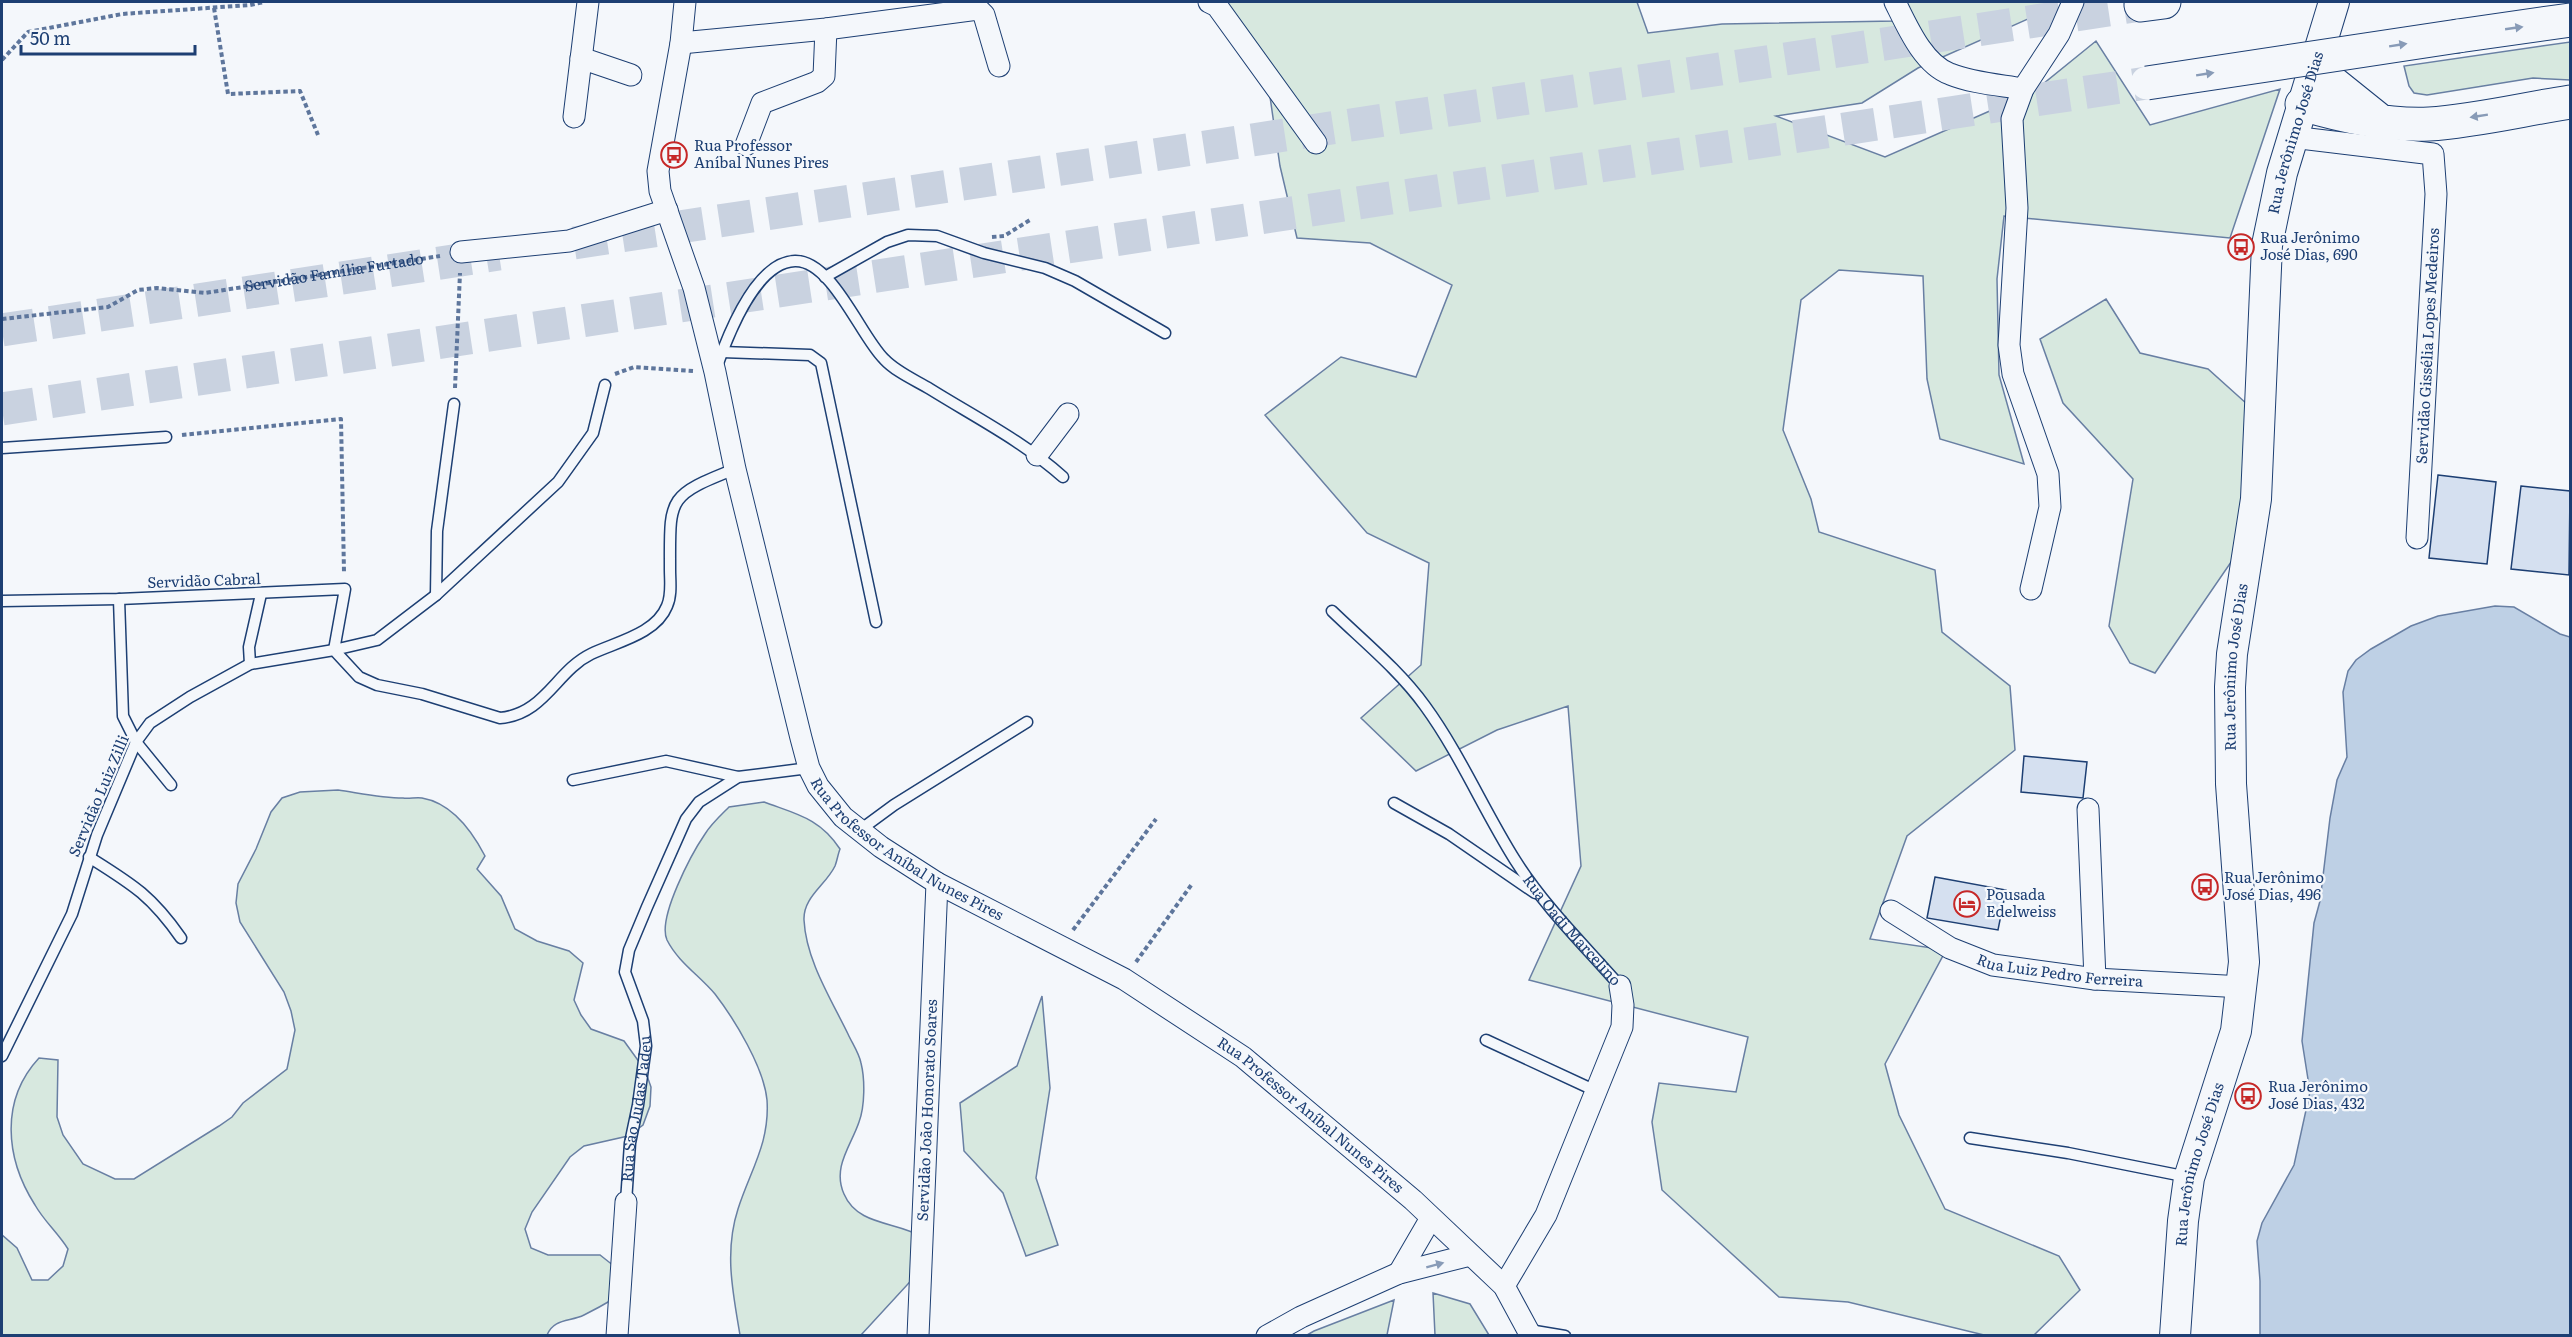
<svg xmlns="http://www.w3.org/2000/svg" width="2572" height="1337" viewBox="0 0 2572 1337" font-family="Literata,serif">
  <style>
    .green { fill: #d7e8df; stroke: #687fa3; stroke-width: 1.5 }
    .water { fill: #bed0e5; stroke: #687fa3; stroke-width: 1.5 }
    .building { fill: #d5e0f0; stroke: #1d3f73; stroke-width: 1.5 }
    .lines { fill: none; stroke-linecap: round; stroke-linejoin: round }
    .highway-tunnel { stroke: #c9d2e0; stroke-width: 33; stroke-dasharray: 33 16; stroke-linecap: butt }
    .lane-casing { stroke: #1d3f73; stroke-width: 13 }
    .street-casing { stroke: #1d3f73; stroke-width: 23 }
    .secondary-casing { stroke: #1d3f73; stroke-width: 32 }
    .highway-casing { stroke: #1d3f73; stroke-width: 35 }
    .path { stroke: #5e769c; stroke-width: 4; stroke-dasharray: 4.5 3; stroke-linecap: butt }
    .lane { stroke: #f4f7fb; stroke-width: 10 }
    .street { stroke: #f4f7fb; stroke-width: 21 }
    .secondary { stroke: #f4f7fb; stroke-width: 30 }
    .highway { stroke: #f4f7fb; stroke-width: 33 }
    .highway-bridge-casing { stroke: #1d3f73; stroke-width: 35; stroke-linecap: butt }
    .highway-bridge { stroke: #f4f7fb; stroke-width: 33 }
    .oneway { fill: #889bb7 }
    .labels { text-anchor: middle; stroke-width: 4.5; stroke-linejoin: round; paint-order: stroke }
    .street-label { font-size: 15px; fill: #1d3f73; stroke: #f4f7fb }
    .poi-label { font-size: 15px; fill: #1d3f73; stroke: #f4f7fb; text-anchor: start }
  </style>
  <rect width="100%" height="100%" fill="#f4f7fb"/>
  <path class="green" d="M1222 2H1637L1648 33 1722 24 1895 21 1892 2H2055L2048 10 1918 68 1862 103 1776 116 1885 157 2033 92 2096 41 2150 125 2280 89 2230 238 2004 216 1997 279 1999 375 2024 464 1940 439 1927 379 1923 276 1839 270 1801 300 1783 430 1811 499 1819 532 1935 570 1942 632 2010 686 2015 750 1907 836 1870 939 1946 950 1885 1064 1899 1115 1945 1209 2059 1256 2080 1290 2034 1335H1984L1848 1302 1779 1297 1662 1190 1652 1122 1659 1083 1736 1092 1748 1037 1529 980 1581 866 1568 706 1497 730 1416 771 1361 718 1421 665 1429 563 1367 533 1265 415 1341 357 1416 377 1452 285 1370 243 1297 238 1280 166 1267 76Z
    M2570 42V80L2533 78 2427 95 2414 93 2409 86 2404 66Z
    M2106 299 2140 353 2208 369 2247 404 2240 549 2155 673 2130 663 2109 626 2133 479 2063 403 2040 339Z
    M338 790C359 793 381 798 403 798 409 799 416 797 422 798 451 803 472 831 485 856L477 869 501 896 515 929 537 941 569 951 583 963 574 1000 581 1015 591 1029 624 1041 645 1070 651 1087 650 1106 643 1125 628 1136 584 1146 570 1157 532 1212 525 1229 531 1248 548 1255H600L614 1266 615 1298C605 1304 594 1310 584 1315 570 1322 554 1318 547 1335L2 1336V1235L17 1248 32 1280H48L63 1266 68 1249C58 1233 44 1221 35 1205 5 1158 0 1100 39 1058L58 1060 57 1117 63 1135 83 1164 115 1179H134L219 1126 232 1117 243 1103 287 1069 295 1030 291 1011 284 992 240 922 236 903 238 884 256 849 271 812 282 798 300 792Z
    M764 802C796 814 820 818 840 849 838 854 837 861 835 866 826 885 803 897 804 920 806 960 831 999 848 1034 852 1043 859 1053 861 1063 865 1079 865 1106 859 1122 851 1146 832 1167 844 1194 858 1227 899 1221 924 1238L919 1272 861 1335H740C733 1293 724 1252 738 1209 750 1171 770 1143 767 1100 764 1068 735 1020 715 994 700 976 678 962 667 940 657 918 692 853 705 834 711 824 721 815 729 807Z
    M1042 996 1050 1088 1036 1178 1058 1245 1026 1256 1003 1193 964 1151 960 1103 1017 1066Z
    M1433 1293 1470 1304 1489 1335H1435Z
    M1394 1300 1387 1335H1307L1314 1331Z"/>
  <path class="water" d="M2495 606 2514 607 2560 634 2570 637V1335H2260V1281L2257 1241 2262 1223 2294 1165 2310 1092 2302 1041 2314 923 2320 901 2330 818 2337 780 2347 757 2343 692 2348 671 2356 660 2371 649 2411 626 2438 616Z"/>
  <path class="building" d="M2438 475 2496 482 2487 564 2429 558Z
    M2521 486 2570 491 2569 575 2511 569Z
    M2024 756 2087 762 2083 798 2021 792Z
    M1935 877 2006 890 1998 930 1927 918Z"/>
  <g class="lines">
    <path class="highway-tunnel" d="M574 243 2141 5
      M2 330 499 254
      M2 409 2147 83"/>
    <g class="lane-casing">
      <g id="lane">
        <path d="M825 277 887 242 908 235 937 236 984 253 1045 268 1075 281 1165 333"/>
        <path d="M722 352 810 355 821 363 876 622"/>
        <path d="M717 366C728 335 756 262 795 261 832 260 861 337 884 359 896 372 915 380 930 389 975 417 1024 442 1063 477"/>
        <path d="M2 448 166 437"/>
        <path d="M436 595 437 531 454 404"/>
        <path d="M119 599 123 716 136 742 171 785"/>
        <path d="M2 601 119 599 345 589 334 650 377 640 436 595 558 482 593 433 605 385"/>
        <path id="s2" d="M1332 611C1363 641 1399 670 1425 706 1460 754 1483 809 1515 860 1544 906 1584 945 1620 986"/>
        <path d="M250 664 249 647 261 594"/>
        <path d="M573 780 666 761 738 777"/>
        <path d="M1394 803 1449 834 1535 893"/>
        <path d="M860 830 894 805 1027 722"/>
        <path d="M89 857C132 884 151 895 181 938"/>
        <path d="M1486 1040 1596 1091"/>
        <path d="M2 1056 72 914 97 835 136 742 150 723 190 697 250 664 334 650 359 677 377 685 422 694 500 718C545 714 556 671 591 654 616 642 656 634 667 606 672 595 670 581 670 570 670 498 666 496 735 469"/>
        <path d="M1970 1138 2068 1153 2188 1177"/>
        <path id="s3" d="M626 1202 630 1143 638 1105 646 1046 643 1021 625 972 629 950 647 907 686 819 699 802 738 777 809 768"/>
        <path d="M1529 1330 1565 1336"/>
      </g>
    </g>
    <g class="street-casing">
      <g id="street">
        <path id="s4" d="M685 2 681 43 658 171 660 191 694 288 715 372 735 469 801 738 809 768 818 786 843 817 881 847 937 883 1124 979 1243 1057 1413 1200 1504 1286 1531 1336"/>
        <path d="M1209 2 1217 6 1316 143"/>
        <path d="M1895 2C1907 26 1923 64 1950 74 1972 83 2000 85 2023 89"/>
        <path d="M681 43 826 29 978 9 984 15 999 66"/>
        <path d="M581 58 631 75"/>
        <path d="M574 117 588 2"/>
        <path d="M2292 137 2433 154 2436 194 2417 538"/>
        <path d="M746 145 762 103 817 82 824 76 826 29"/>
        <path d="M461 252 569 241 667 210"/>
        <path d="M1037 455 1068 414"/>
        <path d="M2031 589 2050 507 2048 474 2013 374 2009 345 2017 208 2012 119 2023 89 2059 34 2073 2"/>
        <path d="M2088 809 2095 979"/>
        <path id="s5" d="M1891 911 1950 948 1993 965 2095 979 2243 987"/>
        <path d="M1399 1273 1431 1218"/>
        <path d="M1504 1286 1546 1215 1622 1027 1623 1005 1620 986"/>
        <path d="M617 1336 626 1202"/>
        <path id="s6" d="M918 1336 937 883"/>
        <path d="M1267 1336 1301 1317 1399 1273 1470 1255"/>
      </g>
    </g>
    <g class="secondary-casing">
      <g id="secondary">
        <path id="s7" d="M2175 1336 2183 1221 2189 1178 2236 1031 2244 962 2231 784 2230 687 2232 654 2256 499 2267 245 2282 173 2334 2"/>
      </g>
    </g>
    <g class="highway-casing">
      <path id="highway" d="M2141 5 2164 2
        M2458 36 2570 20
        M2313 67 2379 120
        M2302 104C2342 116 2387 126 2429 124 2476 121 2524 109 2570 102"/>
    </g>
    <g class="path">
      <path d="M214 8 228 94 300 91 318 135"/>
      <path d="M2 60 28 32 122 14 250 5 264 2"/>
      <path d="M992 237 1004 236 1030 220"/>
      <path id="s1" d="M2 319 108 307 138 290 157 288 205 293 440 256"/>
      <path d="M615 374 634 367 693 371"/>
      <path d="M455 388 460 273"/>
      <path d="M182 435 341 419 344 572"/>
      <path d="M1073 930 1156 819"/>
      <path d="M1136 962 1192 884"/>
    </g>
    <use href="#lane" class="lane"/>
    <use href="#street" class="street"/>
    <use href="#secondary" class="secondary"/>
    <use href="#highway" class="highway"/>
    <g class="highway-bridge-casing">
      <path id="highway-bridge" d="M2147 83 2458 36"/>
    </g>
    <use href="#highway-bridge" class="highway-bridge"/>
  </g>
  <defs><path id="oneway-solid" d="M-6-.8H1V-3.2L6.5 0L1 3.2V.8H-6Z" transform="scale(1.5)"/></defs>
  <g class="oneway">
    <use href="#oneway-solid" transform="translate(2514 28) rotate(-8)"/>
    <use href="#oneway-solid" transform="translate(2398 45) rotate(-9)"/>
    <use href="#oneway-solid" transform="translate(2205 74) rotate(-9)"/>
    <use href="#oneway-solid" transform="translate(2479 116) rotate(171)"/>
    <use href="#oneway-solid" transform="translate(1435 1265) rotate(-15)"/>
  </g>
  <defs>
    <g id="bus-ring" transform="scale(1.35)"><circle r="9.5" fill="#f4f7fb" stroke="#c62828" stroke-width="1.5"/><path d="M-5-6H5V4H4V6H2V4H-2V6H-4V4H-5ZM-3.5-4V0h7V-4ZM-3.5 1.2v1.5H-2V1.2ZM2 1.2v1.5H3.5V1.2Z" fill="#c62828"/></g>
    <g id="hotel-ring" transform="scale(1.35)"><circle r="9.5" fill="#f4f7fb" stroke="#c62828" stroke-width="1.5"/><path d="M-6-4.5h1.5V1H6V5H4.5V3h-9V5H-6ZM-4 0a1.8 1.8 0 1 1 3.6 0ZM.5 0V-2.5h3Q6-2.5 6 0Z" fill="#c62828"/></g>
  </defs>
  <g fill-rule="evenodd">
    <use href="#bus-ring" x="674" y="155"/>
    <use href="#bus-ring" x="2241" y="247"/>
    <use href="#bus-ring" x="2205" y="887"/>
    <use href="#hotel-ring" x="1967" y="904"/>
    <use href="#bus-ring" x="2248" y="1096"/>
  </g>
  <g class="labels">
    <g class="street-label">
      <text dy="5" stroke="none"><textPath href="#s7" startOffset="1218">Rua Jerônimo José Dias</textPath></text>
      <text dy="5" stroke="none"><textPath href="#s1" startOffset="339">Servidão Família Furtado</textPath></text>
      <text transform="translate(2428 346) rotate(-87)" y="5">Servidão Gissélia Lopes Medeiros</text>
      <text transform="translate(204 581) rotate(-2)" y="5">Servidão Cabral</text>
      <text dy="5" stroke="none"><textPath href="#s7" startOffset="678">Rua Jerônimo José Dias</textPath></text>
      <text transform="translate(99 796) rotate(-67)" y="5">Servidão Luiz Zilli</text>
      <text dy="5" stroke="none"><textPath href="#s4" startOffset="918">Rua Professor Aníbal Nunes Pires</textPath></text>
      <text dy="5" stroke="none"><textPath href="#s2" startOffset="402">Rua Oadi Marcelino</textPath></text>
      <text dy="5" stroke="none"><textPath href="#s5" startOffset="183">Rua Luiz Pedro Ferreira</textPath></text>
      <text dy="5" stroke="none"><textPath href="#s3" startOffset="94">Rua São Judas Tadeu</textPath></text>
      <text dy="5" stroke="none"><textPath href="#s6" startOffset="226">Servidão João Honorato Soares</textPath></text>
      <text dy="5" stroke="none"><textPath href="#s4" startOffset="1404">Rua Professor Aníbal Nunes Pires</textPath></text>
      <text dy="5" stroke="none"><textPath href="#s7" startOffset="174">Rua Jerônimo José Dias</textPath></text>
    </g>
    <g class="poi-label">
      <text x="694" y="151">Rua Professor<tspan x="694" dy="17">Aníbal Nunes Pires</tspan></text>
      <text x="2260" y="243">Rua Jerônimo<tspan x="2260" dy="17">José Dias, 690</tspan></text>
      <text x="2224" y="883">Rua Jerônimo<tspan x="2224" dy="17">José Dias, 496</tspan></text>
      <text x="1986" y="900">Pousada<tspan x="1986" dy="17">Edelweiss</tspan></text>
      <text x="2268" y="1092">Rua Jerônimo<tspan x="2268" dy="17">José Dias, 432</tspan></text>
    </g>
  </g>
  <rect width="2572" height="1337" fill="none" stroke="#1d3f73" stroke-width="6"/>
  <path d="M21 45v9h174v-9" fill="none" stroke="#1d3f73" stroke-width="3"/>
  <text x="30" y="45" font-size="18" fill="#1d3f73" stroke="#f4f7fb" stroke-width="4.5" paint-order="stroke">50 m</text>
</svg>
